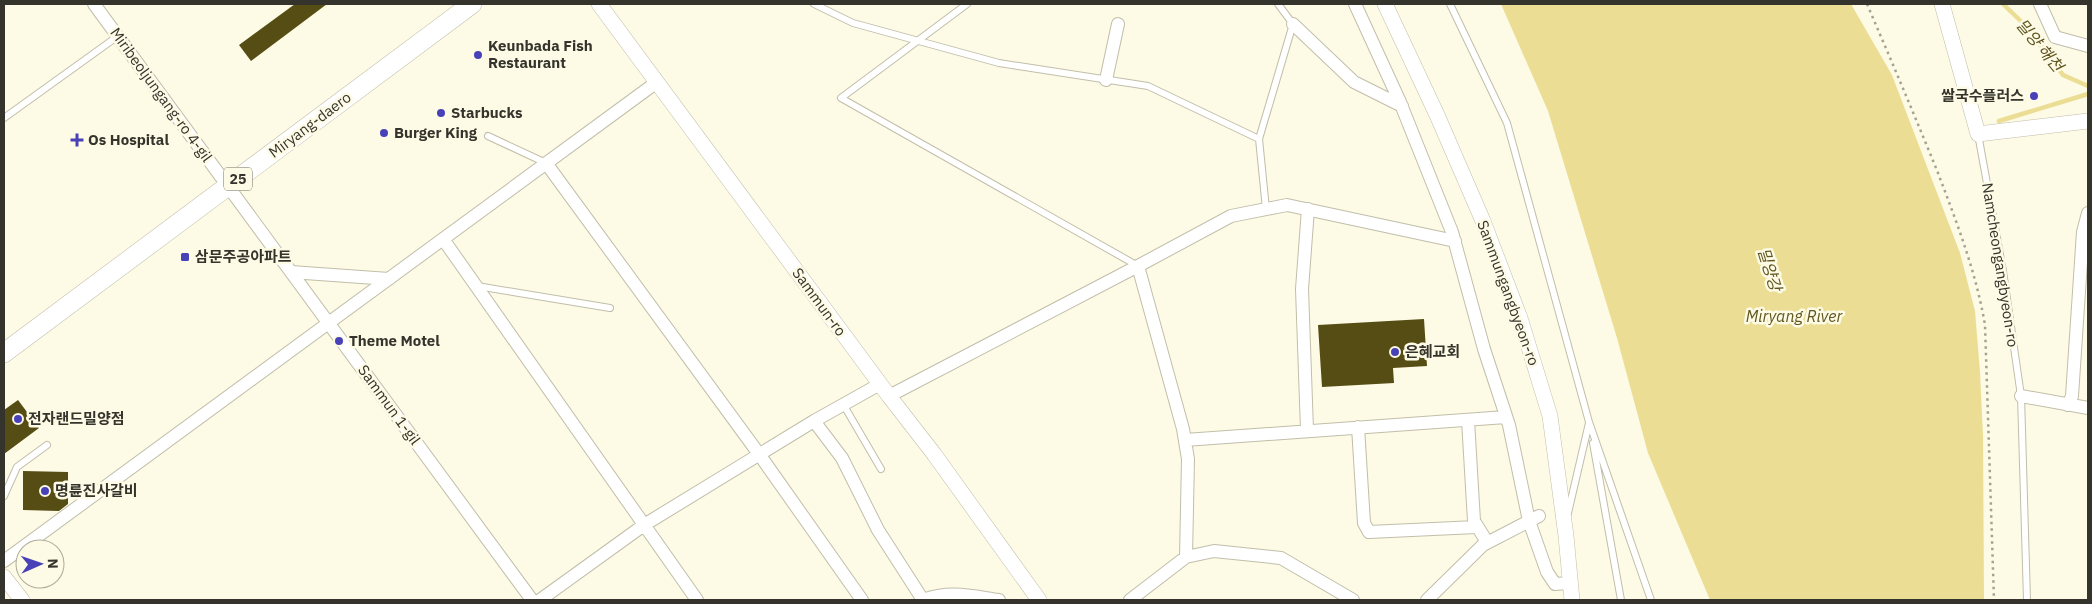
<svg xmlns="http://www.w3.org/2000/svg" width="2092" height="604" viewBox="0 0 2092 604" font-family="'IBM Plex Sans','Noto Sans KR',sans-serif">
  <style>
    .water { fill: #ebde94 }
    .lines { fill: none; stroke-linecap: round; stroke-linejoin: round }
    .stream { stroke: #ebde94; stroke-width: 4.5 }
    .building { fill: #564d14 }
    .service-casing { stroke: #c1beaa; stroke-width: 8 }
    .minor-casing { stroke: #c1beaa; stroke-width: 14 }
    .tertiary-casing { stroke: #c1beaa; stroke-width: 16 }
    .primary-casing { stroke: #c1beaa; stroke-width: 20 }
    .path { stroke: #a4a293; stroke-width: 2.5; stroke-dasharray: 2.5 4; stroke-linecap: butt }
    .service { stroke: #fff; stroke-width: 6 }
    .minor { stroke: #fff; stroke-width: 12 }
    .tertiary { stroke: #fff; stroke-width: 15 }
    .primary { stroke: #fff; stroke-width: 19 }
    .poi-dot { fill: #4941b7; stroke: #fdfae5; stroke-width: 2 }
    .labels { text-anchor: middle; stroke-width: 5; stroke-linejoin: round; paint-order: stroke }
    .shield { fill: #fdfae5; stroke: #716f64; stroke-width: 1 }
    .shield-label { font-size: 14px; font-weight: bold; fill: #35342c }
    .poi-label { font-size: 15px; font-weight: bold; fill: #35342c; stroke: #fdfae5; text-anchor: start }
    .street-label { font-size: 15px; fill: #35342c; stroke: #fdfae5 }
    .water-label { font-size: 16px; font-style: italic; fill: #605620; stroke: #fdfae5 }
  </style>
  <rect width="100%" height="100%" fill="#fdfae5"/>
  <path class="water" d="M1501 4H1851L1892 75 1960 253 1975 311 1980 372 1983 436 1984 600H1710L1648 453 1617 338 1548 111Z"/>
  <g class="lines">
    <path class="stream" d="M2003 4 2027 27 2063 75 2088 86
      M1999 121 2088 94"/>
  </g>
  <path class="building" d="M295 4H327L251 61 239 45Z
    M1424 319 1427 366 1393 368 1394 383 1322 387 1318 325Z
    M18 400 39 428 4 454V410Z
    M23 471 68 472V504L59 511 23 510Z"/>
  <g class="lines">
    <g class="service-casing">
      <path id="service" d="M814 4 853 23 999 63 1148 86 1259 139
        M967 4 841 98 1138 266
        M1450 4 1507 123 1589 422 1651 600
        M4 118 118 36
        M1978 134 2003 271 2021 396 2027 600
        M488 136 546 163
        M1266 209 1259 139 1293 24 1278 4
        M477 286 610 308
        M843 404 881 469
        M1593 443 1621 600
        M4 496 17 467 47 445
        M1568 513 1589 423"/>
    </g>
    <g class="minor-casing">
      <path id="minor" d="M94 4 532 600
        M1355 4 1400 102 1452 232 1484 349 1509 425 1529 521 1547 572 1555 584 1570 583
        M2040 4 2055 37 2088 46
        M1293 24 1354 82 1402 106
        M1106 80 1118 24
        M546 163 759 454 862 600
        M443 239 697 600
        M1138 266 1231 216 1287 205 1455 241
        M291 272 389 279
        M889 396 1138 266 1183 429 1188 459 1186 557 1130 600
        M2021 396 2088 408
        M2068 405 2072 396 2083 232 2088 213
        M1468 420 1474 521 1487 542
        M814 421 842 458 878 530 923 600
        M1358 427 1364 523 1369 532 1476 527
        M1307 430 1302 289 1308 209
        M1185 440 1506 417
        M1186 557 1214 551 1281 558 1353 600
        M4 561 657 82
        M540 600 644 525 814 421 880 384
        M923 600C950 590 971 596 999 600
        M1427 600 1483 545 1539 516"/>
    </g>
    <g class="tertiary-casing">
      <path id="tertiary" d="M599 4 889 396 934 454 1039 600
        M1385 4 1437 115 1483 221 1520 318 1550 416 1566 536 1572 600
        M1942 4 1978 134 2088 121
        M4 577 22 600"/>
    </g>
    <g class="primary-casing">
      <path id="primary" d="M4 353 472 4"/>
    </g>
    <path class="path" d="M1867 4C1891 60 1915 116 1938 173 1957 223 1976 272 1985 325L1994 600"/>
    <use href="#service" class="service"/>
    <use href="#minor" class="minor"/>
    <use href="#tertiary" class="tertiary"/>
    <use href="#primary" class="primary"/>
  </g>
  <g class="poi-dot">
    <circle cx="478" cy="55" r="5"/>
    <circle cx="2034" cy="96" r="5"/>
    <circle cx="441" cy="113" r="5"/>
    <circle cx="384" cy="133" r="5"/>
    <path d="M74.5 132.5h5v5h5v5h-5v5h-5v-5h-5v-5h5z"/>
    <rect x="180" y="252" width="10" height="10" rx="2.5"/>
    <circle cx="339" cy="341" r="5"/>
    <circle cx="1395" cy="352" r="5"/>
    <circle cx="18" cy="419" r="5"/>
    <circle cx="45" cy="491" r="5"/>
  </g>
  <g class="labels">
    <rect class="shield" x="224" y="167.5" width="28" height="23" rx="4"/>
    <g class="shield-label">
      <text x="238" y="184">25</text>
    </g>
    <g class="poi-label">
      <text x="488" y="51">Keunbada Fish<tspan x="488" dy="17">Restaurant</tspan></text>
      <text x="2024" y="101" text-anchor="end">쌀국수플러스</text>
      <text x="451" y="118">Starbucks</text>
      <text x="394" y="138">Burger King</text>
      <text x="88" y="145">Os Hospital</text>
      <text x="195" y="262">삼문주공아파트</text>
      <text x="349" y="346">Theme Motel</text>
      <text x="1405" y="357">은혜교회</text>
      <text x="28" y="424">전자랜드밀양점</text>
      <text x="55" y="496">명륜진사갈비</text>
    </g>
    <g class="street-label">
      <text transform="translate(161 95) rotate(54)" y="5">Miribeoljungang-ro 4-gil</text>
      <text transform="translate(310 125) rotate(-37)" y="5">Miryang-daero</text>
      <text transform="translate(2000 265) rotate(81)" y="5">Namcheongangbyeon-ro</text>
      <text transform="translate(1508 293) rotate(70)" y="5">Sammungangbyeon-ro</text>
      <text transform="translate(819 302) rotate(54)" y="5">Sammun-ro</text>
      <text transform="translate(389 405) rotate(54)" y="5">Sammun 1-gil</text>
    </g>
    <g class="water-label">
      <text transform="translate(2040 45) rotate(50)" y="6">밀양 해천</text>
      <text transform="translate(1770 269) rotate(73)" y="6">밀양강</text>
      <text x="1794" y="322">Miryang River</text>
    </g>
  </g>
  <rect width="2092" height="604" fill="none" stroke="#35342c" stroke-width="10"/>
  <g transform="translate(40 564) rotate(88)"><circle r="24" fill="#fdfae5" stroke="#adab9b"/>
  <path d="M0-4L9 19L0 12L-9 19Z" fill="#4941b7"/>
  <text y="-8" font-size="14" font-weight="bold" text-anchor="middle" fill="#35342c">N</text>
  </g>
</svg>
